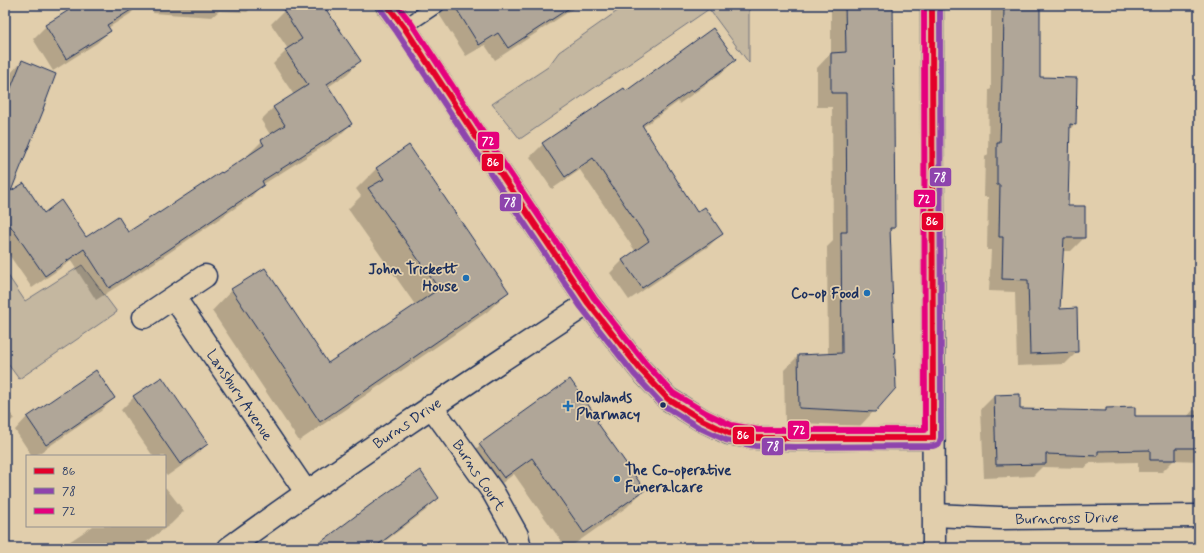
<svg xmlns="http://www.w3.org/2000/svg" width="1204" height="553" viewBox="0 0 1204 553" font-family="Mynerve,sans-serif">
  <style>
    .green { fill: #c4b7a0; stroke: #70737f }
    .shadow { fill: #0003 }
    .building { fill: #b0a698; stroke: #1b2f5e }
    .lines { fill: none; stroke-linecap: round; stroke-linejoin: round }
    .lane-casing { stroke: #1b2f5e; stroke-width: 17 }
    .street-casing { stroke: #1b2f5e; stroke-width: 25 }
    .secondary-casing { stroke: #1b2f5e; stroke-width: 25 }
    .lane { stroke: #e1ceac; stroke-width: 14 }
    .street { stroke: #e1ceac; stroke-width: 22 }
    .secondary { stroke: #e1ceac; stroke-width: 22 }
    .bus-1-casing { stroke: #e1ceac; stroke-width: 9 }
    .bus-2-casing { stroke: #e1ceac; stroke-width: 9 }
    .bus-3-casing { stroke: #e1ceac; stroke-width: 9 }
    .bus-1 { stroke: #e4002b; stroke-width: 6 }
    .bus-2 { stroke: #8e44ad; stroke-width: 6 }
    .bus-3 { stroke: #e5007d; stroke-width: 6 }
    .poi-dot { fill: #1f6fb2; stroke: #e1ceac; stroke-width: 1.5 }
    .bus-dot { fill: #1b2f5e; stroke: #e1ceac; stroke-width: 1.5 }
    .labels { text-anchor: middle; stroke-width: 3.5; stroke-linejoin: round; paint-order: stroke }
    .poi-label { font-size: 15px; font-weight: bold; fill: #1b2f5e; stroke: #e1ceac; text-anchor: end }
    .street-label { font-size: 15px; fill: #1b2f5e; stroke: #e1ceac }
    .line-badge { stroke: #e1ceac; stroke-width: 1.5 }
    .badge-label { font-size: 11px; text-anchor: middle; font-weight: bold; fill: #fff }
  </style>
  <rect width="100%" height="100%" fill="#e1ceac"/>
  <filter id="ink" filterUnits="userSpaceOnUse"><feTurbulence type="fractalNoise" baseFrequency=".025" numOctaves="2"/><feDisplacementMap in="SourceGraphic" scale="8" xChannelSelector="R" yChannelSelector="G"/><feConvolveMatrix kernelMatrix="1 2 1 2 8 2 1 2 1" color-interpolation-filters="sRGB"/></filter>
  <g filter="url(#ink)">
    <path class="green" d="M626 5H749V63L709 9 520 139 492 104 548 67 559 52Z
      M82 265 117 312 19 379 5 360V271L25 301Z"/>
    <path class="shadow" d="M79 5H139L130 14 108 28 110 31 97 43 53 71 33 39 46 26Z
      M154 5H255L247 12 219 11 212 17 153 13Z
      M293 5H322L360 61 347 74 328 87 351 124 338 137 262 185 250 198 154 263 96 300 71 261 32 288 5 249V197L43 214 86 238 128 234 222 175 250 155 249 154 262 141 271 136 261 120 274 107 294 95 273 64 288 49 271 24 284 11Z
      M433 5H579L495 60 485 45 466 56Z
      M831 5H892L894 228 890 232 874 411 860 426 785 422 784 370 798 356 828 355 827 247 833 241 832 107H817V68L831 53Z
      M991 5H1039V78L1075 124 1068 131 1067 207H1084V238L1071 251H1063L1059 310 1077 352 1065 364 1017 366 1015 292 989 291 991 250H987L988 197H984L985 157 988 154 989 90 991 89Z
      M735 60 722 73 679 104 678 102 643 127 696 213 722 233 709 246 629 300 610 273 623 260 636 252 580 170 552 189 530 157 543 144 626 93Z
      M22 61 5 176V86L10 74Z
      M409 146 508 292 487 312 299 441 212 311 232 290 328 365 416 306 348 209 361 196 356 189 376 169Z
      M1019 395V410L1103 412 1107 409 1134 417H1187L1193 410 1199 411V461L1174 460 1162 472H1138V462L1089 463 1085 468 1042 467 1033 476 984 478 981 409 994 396Z
      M134 397 207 444 194 457 167 476 165 474V456H153L121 410Z
      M114 398 101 411 35 456H32L15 430 27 417Z
      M5 406 14 418 5 427Z
      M596 422 644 490 627 507 569 548H566L514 474 486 495 463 462 480 445Z
      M165 488H166L184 511 171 524 138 548H60L93 526H165Z
      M438 498 425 511 376 548H315Z"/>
    <path class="building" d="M77 5H139L107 25 111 31 66 59 45 25Z
      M280 5H323L361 61 327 84 352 124 262 181 264 185 168 250 109 288 84 249 45 276 5 218V103L22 60 56 74 43 109H44L11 191 24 183 44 213 61 200 86 237 118 216 128 232 159 212V213L221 172 222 173 264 145 261 140 285 125 273 107 308 85 285 50 302 39Z
      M454 5H574L508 48 498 33 479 45Z
      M845 5H893L895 228H890L896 388 875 412 799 408 798 355 842 353 841 232H847L846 93H831V53L846 52Z
      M1004 5H1040V77L1077 78 1076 125 1070 124 1068 206H1085V238H1064L1060 309 1077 308 1078 352 1030 354 1028 280 1002 279 1003 237H999L1000 185H997V143H1000L1002 76H1003Z
      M713 28 736 60 692 92 691 90 642 125 697 212 705 207 723 234 642 288 622 260 649 241 593 158 565 177 542 143 624 88 626 91Z
      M409 145 509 292 320 422 231 289 265 268 328 363 439 289 368 188 384 179 376 168Z
      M96 370 115 398 46 445 27 417Z
      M162 377 208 444 180 464 133 396Z
      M570 379 599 420 597 422 645 490 584 533 532 458 504 478 479 444Z
      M1020 394V409L1106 411V408L1135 407V416H1199V448H1176V460H1150V450L1098 451V456L1046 454V464L996 465 994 395Z
      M420 470 439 498 374 548H313L370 505Z"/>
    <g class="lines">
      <g class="lane-casing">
        <path id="lane" d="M404 27 437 5"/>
      </g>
      <g class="street-casing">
        <path id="street" d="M387 5 404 27 486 152 588 303 640 369 668 399 702 420 729 433 757 438 795 439 933 438
          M174 297 306 492
          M144 317 205 276
          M431 406 493 492 517 535 520 548
          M934 515 1000 518 1199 516
          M229 548C346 463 467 383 588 303"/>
      </g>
      <g class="secondary-casing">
        <path id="secondary" d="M932 5 934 548"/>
      </g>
      <use href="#lane" class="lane"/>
      <use href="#street" class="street"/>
      <use href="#secondary" class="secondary"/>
      <g class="bus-1-casing">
        <path id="bus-1" d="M387 5 404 27 486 152 588 303 640 369 668 399 702 420 729 433 757 438H933
          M932 5 933 438"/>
      </g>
      <g class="bus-2-casing">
        <path id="bus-2" d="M381 10 397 32 479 156 581 307 634 374 663 405 698 427 726 440 756 446 795 447 933 446 939 444 941 438 940 5"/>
      </g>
      <g class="bus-3-casing">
        <path id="bus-3" d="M397 5 411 23 493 148 594 298 646 364 673 393 706 413 731 425 758 430H925L924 5"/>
      </g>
      <use href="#bus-1" class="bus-1"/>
      <use href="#bus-2" class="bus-2"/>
      <use href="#bus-3" class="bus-3"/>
    </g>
  </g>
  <g class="poi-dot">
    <circle cx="466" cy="278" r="4"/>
    <circle cx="867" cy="293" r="4"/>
    <path d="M566 400h4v4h4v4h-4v4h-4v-4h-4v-4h4z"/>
    <circle cx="617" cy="479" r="4"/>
  </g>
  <circle class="bus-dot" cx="663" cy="405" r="3.5"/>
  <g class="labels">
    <g class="poi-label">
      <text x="458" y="274">John Trickett<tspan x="458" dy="17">House</tspan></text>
      <text x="859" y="298">Co-op Food</text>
      <text x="576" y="402" text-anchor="start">Rowlands<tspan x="576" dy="17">Pharmacy</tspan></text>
      <text x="625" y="475" text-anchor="start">The Co-operative<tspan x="625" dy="17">Funeralcare</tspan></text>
    </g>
    <g class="street-label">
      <text transform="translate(240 395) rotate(56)" y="5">Lansbury Avenue</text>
      <text transform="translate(407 423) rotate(-34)" y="5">Burns Drive</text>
      <text transform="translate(479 475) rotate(56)" y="5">Burns Court</text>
      <text transform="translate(1067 518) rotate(-1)" y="5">Burncross Drive</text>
    </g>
  </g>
  <g class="line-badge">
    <rect x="477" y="131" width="23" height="19" rx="4" fill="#e5007d"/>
    <rect x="481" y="153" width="23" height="19" rx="4" fill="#e4002b"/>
    <rect x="929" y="167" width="23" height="20" rx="4" fill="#8e44ad"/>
    <rect x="913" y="189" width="23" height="19" rx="4" fill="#e5007d"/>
    <rect x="499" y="193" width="23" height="19" rx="4" fill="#8e44ad"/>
    <rect x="921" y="212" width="23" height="19" rx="4" fill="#e4002b"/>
    <rect x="787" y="420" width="23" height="20" rx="4" fill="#e5007d"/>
    <rect x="732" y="426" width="23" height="19" rx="4" fill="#e4002b"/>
    <rect x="761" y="437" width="23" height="19" rx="4" fill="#8e44ad"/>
  </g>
  <g class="badge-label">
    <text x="488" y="145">72</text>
    <text x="493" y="166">86</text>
    <text x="940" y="181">78</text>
    <text x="924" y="203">72</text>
    <text x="510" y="206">78</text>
    <text x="932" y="225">86</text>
    <text x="799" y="434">72</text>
    <text x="743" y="439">86</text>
    <text x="773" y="450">78</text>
  </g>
  <rect width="1204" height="553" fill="none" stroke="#e1ceac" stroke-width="20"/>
  <rect x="10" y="10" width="1184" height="533" fill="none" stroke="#1b2f5e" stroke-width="1.5" filter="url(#ink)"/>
  <rect x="26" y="455" width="140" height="72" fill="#e1ceac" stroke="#928e8d"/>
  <rect x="34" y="468" width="20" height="6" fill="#e4002b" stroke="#928e8d"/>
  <text x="62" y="475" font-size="12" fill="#1b2f5e">86</text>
  <rect x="34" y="488" width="20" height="6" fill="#8e44ad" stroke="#928e8d"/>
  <text x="62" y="495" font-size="12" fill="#1b2f5e">78</text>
  <rect x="34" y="508" width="20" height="6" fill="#e5007d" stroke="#928e8d"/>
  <text x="62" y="515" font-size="12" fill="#1b2f5e">72</text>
</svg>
